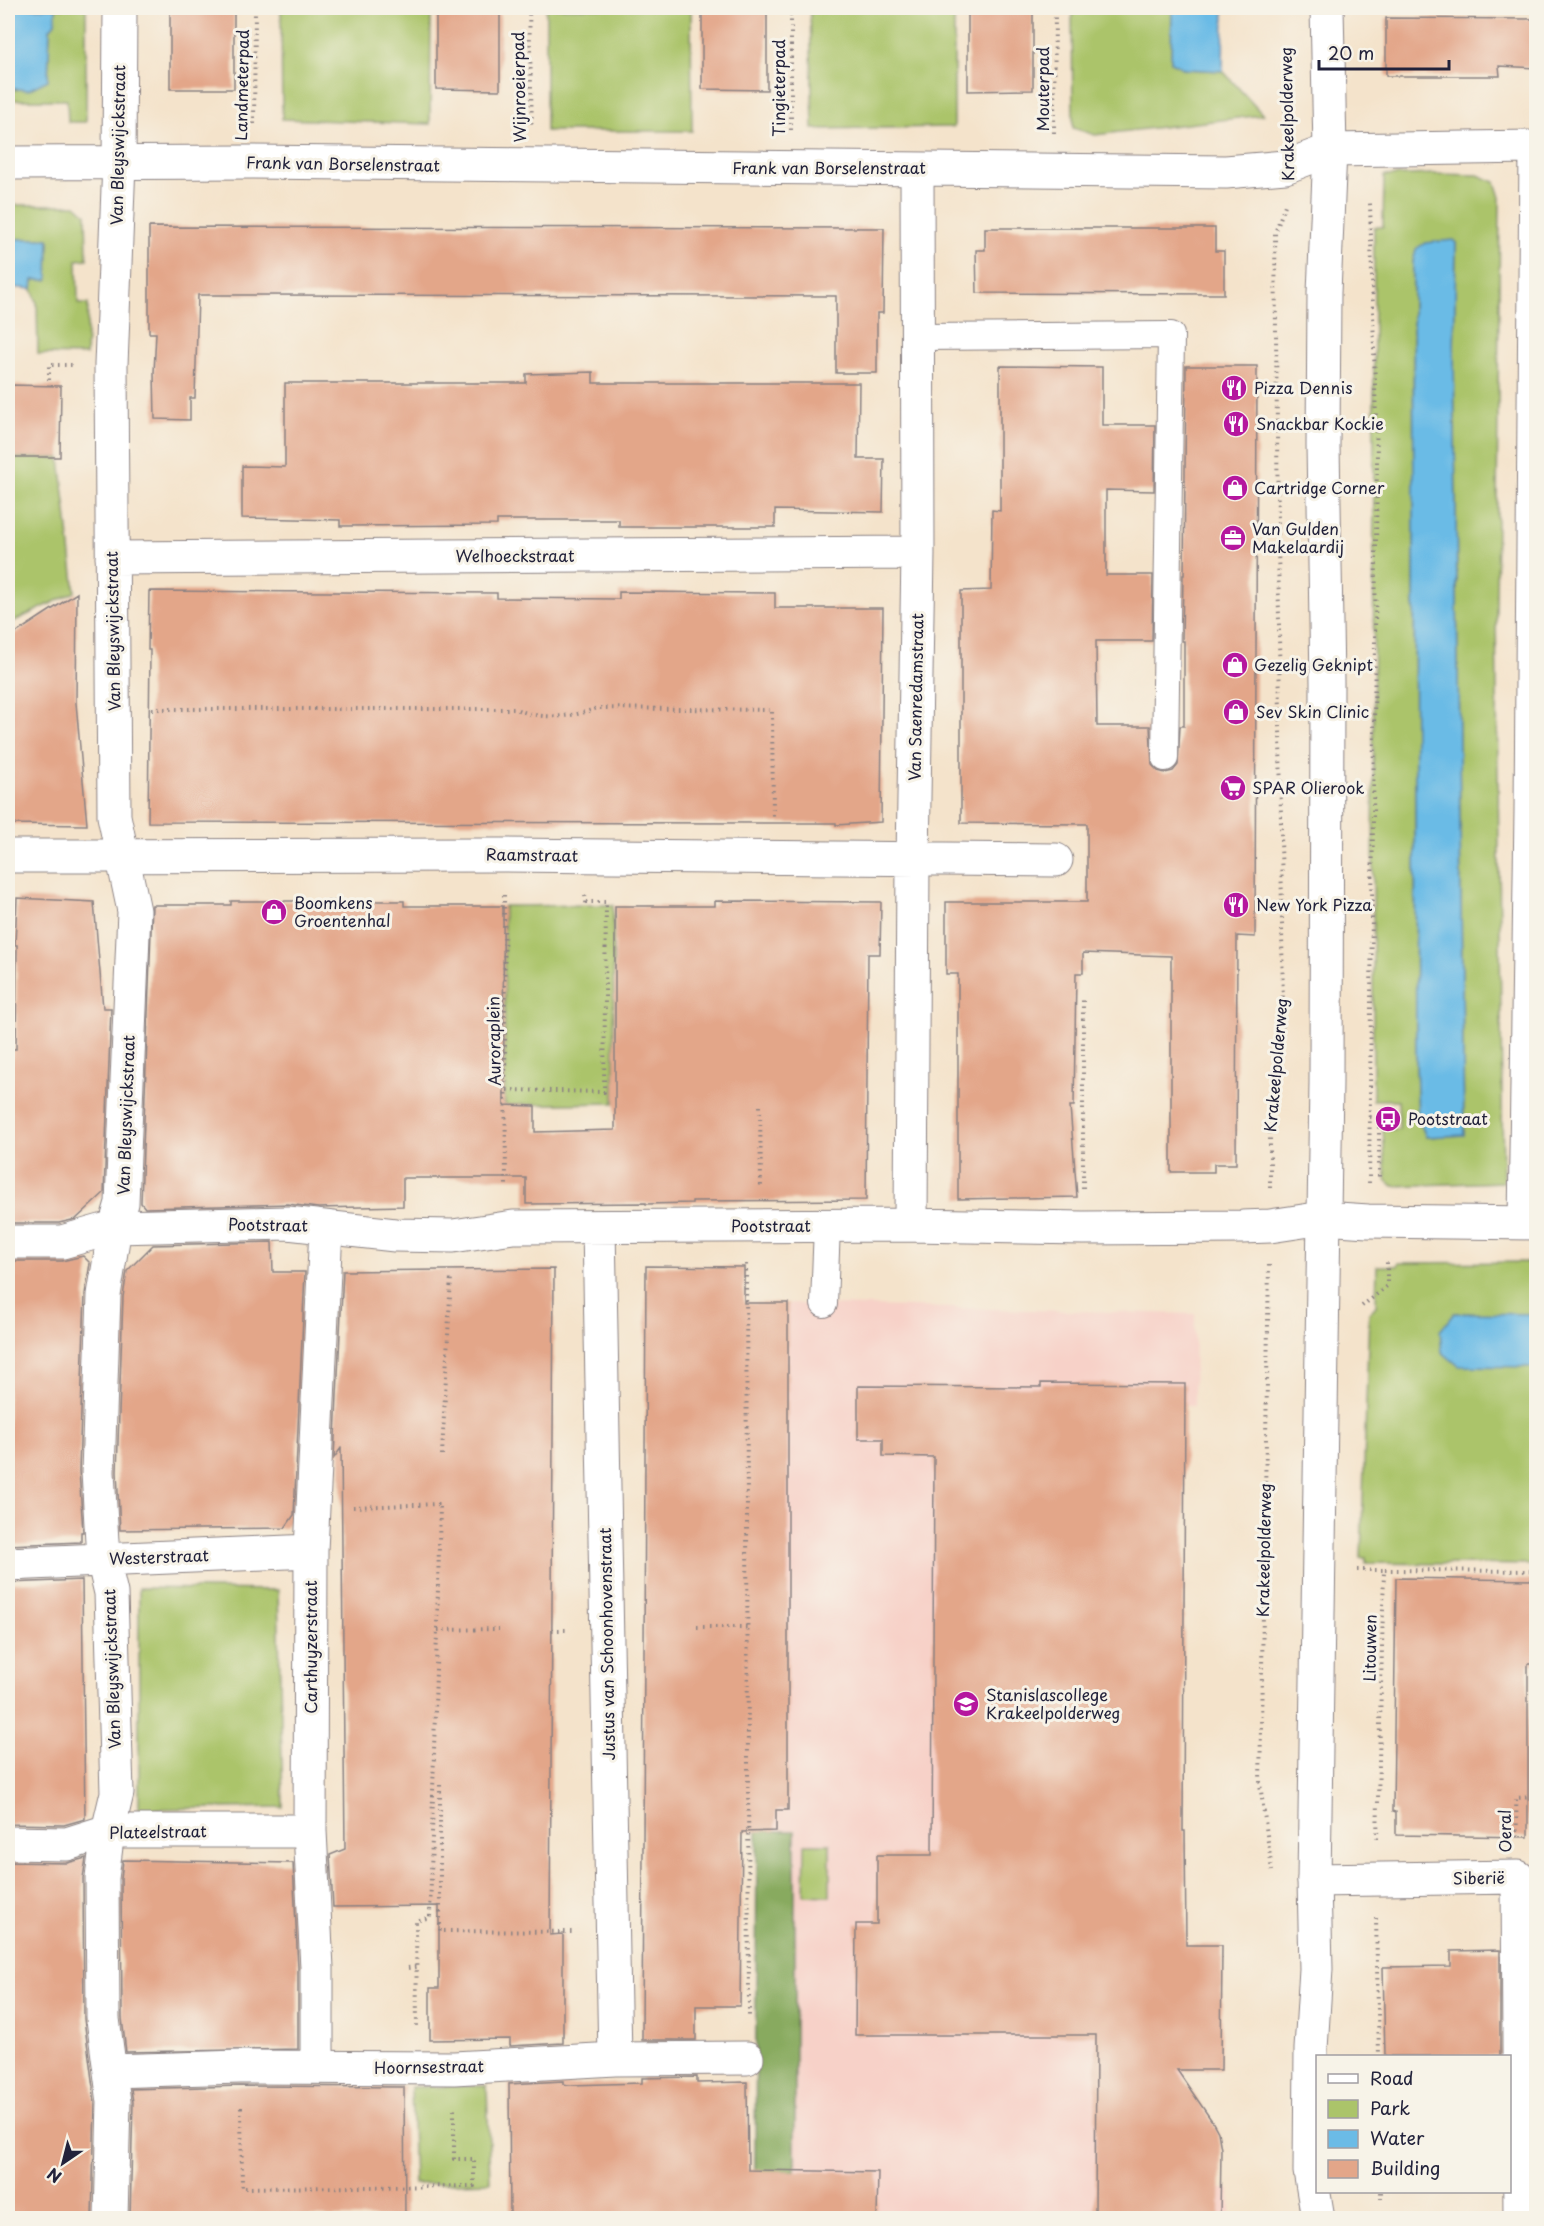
<svg xmlns="http://www.w3.org/2000/svg" width="1544" height="2226" viewBox="0 0 1544 2226" font-family="'Playpen Sans',sans-serif">
  <style>
    .built { fill: #f7d1c8 }
    .green { fill: #abc46a; stroke: #667352; stroke-width: 1.5; fill-rule: evenodd }
    .forest { fill: #88aa5e; stroke: #55664c; stroke-width: 1.5 }
    .water { fill: #6bbbe6; stroke: #466e90; stroke-width: 1.5 }
    .building { fill: #e3a689 }
    .lines { fill: none; stroke-linecap: round; stroke-linejoin: round }
    .lane-casing { stroke: #8b8283; stroke-width: 28 }
    .street-casing { stroke: #8b8283; stroke-width: 35 }
    .secondary-casing { stroke: #8b8283; stroke-width: 35 }
    .path { stroke: #8b8283; stroke-width: 4; stroke-dasharray: 1.5 4.5; stroke-linecap: butt }
    .lane { stroke: #fff; stroke-width: 26 }
    .street { stroke: #fff; stroke-width: 33 }
    .secondary { stroke: #fff; stroke-width: 33 }
    .labels { text-anchor: middle; stroke-width: 6; stroke-linejoin: round; paint-order: stroke }
    .street-label { font-size: 16px; fill: #22223b; stroke: #f7f3e8 }
    .poi-label { font-size: 16px; fill: #22223b; stroke: #f7f3e8; text-anchor: start }
  </style>
  <rect width="100%" height="100%" fill="#f7f3e8"/>
  <filter id="ink" filterUnits="userSpaceOnUse"><feTurbulence type="fractalNoise" baseFrequency=".0167" numOctaves="2"/><feDisplacementMap in="SourceGraphic" scale="12" xChannelSelector="R" yChannelSelector="G"/><feConvolveMatrix kernelMatrix="1 2 1 2 8 2 1 2 1" color-interpolation-filters="sRGB"/></filter>
  <filter id="wash" filterUnits="userSpaceOnUse"><feTurbulence type="fractalNoise" baseFrequency=".008" numOctaves="4" result="noise"/><feDisplacementMap in="SourceGraphic" scale="24" xChannelSelector="R" yChannelSelector="G"/><feGaussianBlur stdDeviation="1.35" result="paint"/><feColorMatrix in="noise" values="0 0 0 0 0 0 0 0 0 0 0 0 0 0 0 0 0 1.4 0 .05"/><feComposite in="paint" operator="in"/></filter>
  <g filter="url(#wash)">
    <rect width="100%" height="100%" fill="#f4e3cb"/>
    <path class="built" d="M747 1303 1195 1314 1194 1406H1185L1183 1830 1185 1831 1186 1881 1174 1880V1945H1222L1221 2070H1185L1184 2099 1206 2113 1217 2132 1221 2149 1220 2189 1230 2190V2218H805V2213H795V1831H757L748 1599Z"/>
    <path class="green" d="M56 8H86V122H68L67 100H8V88H14V90L28 88 48 80 50 29 55 23Z
      M281 8H431L430 124 282 119Z
      M546 8H691L692 131H546Z
      M810 8H954V127L813 129Z
      M1072 8H1172L1171 62 1185 69 1223 71 1263 115 1095 135 1073 128Z
      M1434 174 1478 175 1495 182 1500 197 1496 610 1503 1182 1393 1186 1386 1180 1383 1129H1399L1398 1100H1373L1374 227H1383L1384 176ZM1456 243 1454 357 1464 1135 1426 1137 1418 1117 1416 1062 1413 262Z
      M8 205H76L86 214 87 259 77 260 78 304H88L86 355 38 354 37 303 32 289 33 279 48 280 49 239H8Z
      M8 458H60L75 592 8 624Z
      M613 905 614 1103 505 1105 504 906Z
      M1536 1262V1565L1366 1563V1558H1361L1369 1313 1376 1306 1377 1266H1397L1398 1263Z
      M139 1588 278 1590 283 1807 139 1809Z
      M805 1844H830V1896L804 1895Z
      M487 2086 490 2182 414 2184 411 2087Z"/>
    <path class="forest" d="M757 1831H795V2171H755Z"/>
    <path class="water" d="M8 8H56L55 23 50 29 48 80 28 90 8 88Z
      M1172 8H1224L1223 71 1185 69 1171 62Z
      M8 239H49L48 280H33L32 289 8 287Z
      M1453 240 1456 243 1454 357 1464 1135 1426 1137 1418 1117 1416 1062 1413 262 1416 249 1425 243Z
      M1454 1313 1536 1314V1367L1459 1366 1442 1352 1440 1331Z"/>
    <g id="blocks">
      <path class="building" d="M170 8H234V89H170Z
        M436 8H500V90L436 89Z
        M702 8H767V90L702 89Z
        M968 8H1033V90L968 91Z
        M1386 18 1536 19V68L1499 66 1500 76H1386Z
        M149 227 884 228 883 313H877V373H836V296L198 295 195 398H190V420L155 419 154 373 156 333H149Z
        M985 228H1215V251H1224V294L977 293 976 250H985Z
        M1000 366 1102 367V425H1155L1154 491 1106 490V575H1153L1152 641H1096L1097 726H1150L1152 765 1158 771 1165 773 1173 771 1178 765 1180 726H1184V641H1182L1183 575H1184L1186 366H1257L1255 937 1237 936 1236 1164H1214V1172H1171V956L1083 953V973H1076L1074 1106H1070L1077 1197 958 1199V974H946V902H1087V824L961 823V591L991 590 992 510 1000 511Z
        M593 372V383H859L858 459H884L883 512 775 510V527H619V520H497V525L340 526V520L242 518V466L285 467V383H526V374Z
        M8 385 61 386 60 457H8Z
        M149 591 497 593V598L619 599V592L775 593V608H883L881 822 836 825V823L148 822 150 650H148Z
        M77 593 76 703 87 825 8 824V638Z
        M17 898 94 902 103 1008H111L104 1193 76 1219 59 1223H8V1079H11L12 1049H16L17 945H15Z
        M231 901H404V906H503L504 1105 535 1106V1132L615 1130V906H715V901L881 902 880 954H868L866 1200 692 1201V1203L646 1204V1203L526 1204V1178H403V1206L318 1208 288 1204 145 1208 141 1203 152 905H231Z
        M272 1242 273 1272H305L294 1515 285 1528 120 1530 117 1472 123 1297 127 1271 153 1245Z
        M83 1256 90 1263 85 1294 79 1471 83 1532H81V1542L8 1545V1261H62Z
        M646 1266 744 1267V1303H788V1810H776V1831L742 1832 740 2006H696V2040H642Z
        M554 1269 550 1935 563 1934V2043L510 2046V2039L430 2040V1988H439V1906L333 1907 330 1855 345 1849 341 1448 334 1458 343 1271Z
        M1041 1383 1185 1384 1183 1831H1185L1186 1945H1222L1221 2070H1177L1212 2121 1218 2132 1221 2149 1220 2218H1095L1096 2035H855L856 1924H877V1855H932L934 1457 883 1456V1439H858V1386L1041 1387Z
        M1396 1578 1536 1580V1664H1528V1837L1396 1835V1812L1393 1811Z
        M82 1580 85 1819 64 1825 8 1824V1583Z
        M86 1858 83 1878 84 2019 95 2103 92 2218H8V1862L67 1863Z
        M123 1860 293 1863 298 1968V2049L126 2052 122 2018 121 1879Z
        M1500 1950V2056H1385L1383 1967 1451 1966V1951Z
        M697 2077V2083L747 2082 748 2170 878 2172 877 2218H510L509 2084 563 2081V2084L569 2085 642 2083V2078Z
        M240 2086 404 2087 405 2218 252 2216V2218H130L133 2102 131 2089Z"/>
    </g>
  </g>
  <g filter="url(#ink)">
    <use href="#blocks" fill-opacity="0" stroke="#8b8283" stroke-width="1.5"/>
    <g class="lines">
      <g class="lane-casing">
        <path id="lane" d="M917 337 1171 335 1165 758
          M824 1304 827 1226"/>
      </g>
      <g class="street-casing">
        <path id="street" d="M8 163 253 162 1226 172 1285 167 1330 150 1536 147
          M112 558 918 553
          M8 856 504 855 1056 860
          M1525 1222 1531 811 1536 147
          M911 1225 913 859 918 553 917 169
          M599 1228 615 2059
          M8 1242H62L115 1227 288 1223 395 1235 453 1236 513 1227 911 1225 1083 1228 1242 1227 1270 1226 1323 1218 1368 1221 1536 1223
          M8 1564 311 1551
          M8 1843 67 1844 108 1831H310
          M1314 1880 1518 1877 1520 2218
          M317 2067V1968L310 1831 311 1551 326 1228
          M110 2071 240 2067 454 2068 615 2059 747 2058
          M111 2218 114 2102 103 2019 102 1878 108 1831 117 1793 111 1593 103 1559 98 1472 104 1295 115 1227 122 1203 134 911 114 816 111 365 119 163 120 8"/>
      </g>
      <g class="secondary-casing">
        <path id="secondary" d="M1318 2218 1310 2171 1311 2049 1316 1969 1314 1880 1326 1082 1327 682 1323 445 1324 293 1330 150 1327 8"/>
      </g>
      <path class="path" d="M529 8 532 127
        M254 124 255 8
        M1285 124 1286 80
        M791 130V8
        M1054 133 1055 8
        M49 386V365H72
        M152 709H516C540 720 572 718 597 708L772 710 773 818
        M504 895 506 1187
        M507 1090 604 1092 606 902H586L585 895
        M760 1106 761 1187
        M1370 1117 1379 1118V1181
        M1369 1183 1377 458 1370 203
        M1083 1188V996
        M1270 1188V1098L1283 1023 1275 233 1285 205
        M746 1264 749 2018
        M1269 1265 1260 1784 1272 1871
        M1362 1306 1387 1286V1260
        M442 1455 451 1276
        M353 1507 440 1504 430 1917 416 1921 417 2030
        M1357 1570H1384
        M697 1627H747
        M438 1630 499 1629
        M552 1630H569
        M440 1785V1931L572 1932
        M1517 1837 1516 1798 1533 1797V1768H1536
        M1377 1839 1384 1570 1536 1571
        M1376 1918 1379 2056
        M408 1968 416 1967
        M241 2107 242 2188 474 2186V2159H454V2108
        M1381 2192V2199"/>
      <use href="#lane" class="lane"/>
      <use href="#street" class="street"/>
      <use href="#secondary" class="secondary"/>
    </g>
  </g>
  <defs>
    <g id="restaurant-disc" transform="scale(1.35)"><circle r="9.5" fill="#b5179e" stroke="#f7f3e8"/><path d="M-5-6h1v4h1v-4h1v4h1v-4h1v5L-1.5 .5V6h-2V.5L-5-1ZM5-6V6H3V1.5H1.5Q1.5-4 5-6Z" fill="#fff"/></g>
    <g id="shop-disc" transform="scale(1.35)"><circle r="9.5" fill="#b5179e" stroke="#f7f3e8"/><path d="M-5-2.5h2.3a2.7 3.5 0 0 1 5.4 0H5L5.5 6h-11ZM-1.5-2.5h3a1.5 2.3 0 0 0-3 0Z" fill="#fff"/></g>
    <g id="office-disc" transform="scale(1.35)"><circle r="9.5" fill="#b5179e" stroke="#f7f3e8"/><path d="M-6-3h4V-5.5h4V-3h4V5H-6ZM-1-4.5V-3h2v-1.5ZM-6 0V1H6V0Z" fill="#fff"/></g>
    <g id="supermarket-disc" transform="scale(1.35)"><circle r="9.5" fill="#b5179e" stroke="#f7f3e8"/><path d="M-6-5.5h2.5l.6 2H6L4.5 2H-2.5L-4.4-4H-6ZM-1.5 3.2a1.3 1.3 0 1 0 .1 0ZM3 3.2a1.3 1.3 0 1 0 .1 0Z" fill="#fff"/></g>
    <g id="bus-disc" transform="scale(1.35)"><circle r="9.5" fill="#b5179e" stroke="#f7f3e8"/><path d="M-5-6H5V4H4V6H2V4H-2V6H-4V4H-5ZM-3.5-4V0h7V-4ZM-3.5 1.2v1.5H-2V1.2ZM2 1.2v1.5H3.5V1.2Z" fill="#fff"/></g>
    <g id="school-disc" transform="scale(1.35)"><circle r="9.5" fill="#b5179e" stroke="#f7f3e8"/><path d="M0-5L7-2L0 1L-7-2ZM-4 1L0 2.5L4 1V4Q0 6-4 4Z" fill="#fff"/></g>
  </defs>
  <g fill-rule="evenodd">
    <use href="#restaurant-disc" x="1234" y="388"/>
    <use href="#restaurant-disc" x="1236" y="424"/>
    <use href="#shop-disc" x="1235" y="488"/>
    <use href="#office-disc" x="1233" y="538"/>
    <use href="#shop-disc" x="1235" y="665"/>
    <use href="#shop-disc" x="1236" y="712"/>
    <use href="#supermarket-disc" x="1233" y="788"/>
    <use href="#restaurant-disc" x="1236" y="905"/>
    <use href="#shop-disc" x="274" y="912"/>
    <use href="#bus-disc" x="1388" y="1119"/>
    <use href="#school-disc" x="966" y="1704"/>
  </g>
  <g class="labels">
    <g class="street-label">
      <text transform="translate(242 85) rotate(-89)" y="6">Landmeterpad</text>
      <text transform="translate(519 87) rotate(-91)" y="6">Wijnroeierpad</text>
      <text transform="translate(779 88) rotate(-90)" y="6">Tingieterpad</text>
      <text transform="translate(1043 89) rotate(-90)" y="6">Mouterpad</text>
      <text transform="translate(1287 114) rotate(-91)" y="6">Krakeelpolderweg</text>
      <text transform="translate(118 145) rotate(-89)" y="6">Van Bleyswijckstraat</text>
      <text transform="translate(343 164) rotate(1)" y="6">Frank van Borselenstraat</text>
      <text x="829" y="174">Frank van Borselenstraat</text>
      <text x="515" y="562">Welhoeckstraat</text>
      <text transform="translate(113 631) rotate(-91)" y="6">Van Bleyswijckstraat</text>
      <text transform="translate(916 697) rotate(-89)" y="6">Van Saenredamstraat</text>
      <text transform="translate(532 855) rotate(1)" y="6">Raamstraat</text>
      <text transform="translate(494 1041) rotate(-91)" y="6">Auroraplein</text>
      <text transform="translate(1276 1065) rotate(-85)" y="6">Krakeelpolderweg</text>
      <text transform="translate(126 1115) rotate(-88)" y="6">Van Bleyswijckstraat</text>
      <text transform="translate(268 1225) rotate(1)" y="6">Pootstraat</text>
      <text x="771" y="1232">Pootstraat</text>
      <text transform="translate(1264 1550) rotate(-89)" y="6">Krakeelpolderweg</text>
      <text transform="translate(159 1557) rotate(-2)" y="6">Westerstraat</text>
      <text transform="translate(607 1644) rotate(-91)" y="6">Justus van Schoonhovenstraat</text>
      <text transform="translate(311 1647) rotate(-90)" y="6">Carthuyzerstraat</text>
      <text transform="translate(1370 1648) rotate(-89)" y="6">Litouwen</text>
      <text transform="translate(112 1669) rotate(-92)" y="6">Van Bleyswijckstraat</text>
      <text transform="translate(1505 1831) rotate(-91)" y="6">Oeral</text>
      <text transform="translate(158 1832) rotate(-1)" y="6">Plateelstraat</text>
      <text transform="translate(1479 1878) rotate(-1)" y="6">Siberië</text>
      <text transform="translate(429 2067) rotate(-1)" y="6">Hoornsestraat</text>
    </g>
    <g class="poi-label">
      <text x="1254" y="394">Pizza Dennis</text>
      <text x="1256" y="430">Snackbar Kockie</text>
      <text x="1254" y="494">Cartridge Corner</text>
      <text x="1252" y="535">Van Gulden<tspan x="1252" dy="18">Makelaardij</tspan></text>
      <text x="1254" y="671">Gezelig Geknipt</text>
      <text x="1256" y="718">Sev Skin Clinic</text>
      <text x="1252" y="794">SPAR Olierook</text>
      <text x="294" y="909">Boomkens<tspan x="294" dy="18">Groentenhal</tspan></text>
      <text x="1256" y="911">New York Pizza</text>
      <text x="1408" y="1125">Pootstraat</text>
      <text x="986" y="1701">Stanislascollege<tspan x="986" dy="18">Krakeelpolderweg</tspan></text>
    </g>
  </g>
  <rect width="1544" height="2226" fill="none" stroke="#f7f3e8" stroke-width="30"/>
  <rect x="1316" y="2055" width="195" height="138" fill="#f7f3e8" stroke="#a29fa3" stroke-width="1.5"/>
  <rect x="1328" y="2074" width="30" height="9" fill="#ffffff" stroke="#a29fa3" stroke-width="1.5"/>
  <text x="1370" y="2085" font-size="18" fill="#22223b">Road</text>
  <rect x="1328" y="2100" width="30" height="18" fill="#abc46a" stroke="#a29fa3" stroke-width="1.5"/>
  <text x="1370" y="2115" font-size="18" fill="#22223b">Park</text>
  <rect x="1328" y="2130" width="30" height="18" fill="#6bbbe6" stroke="#a29fa3" stroke-width="1.5"/>
  <text x="1370" y="2145" font-size="18" fill="#22223b">Water</text>
  <rect x="1328" y="2160" width="30" height="18" fill="#e3a689" stroke="#a29fa3" stroke-width="1.5"/>
  <text x="1370" y="2175" font-size="18" fill="#22223b">Building</text>
  <g transform="translate(63 2163) rotate(215)" stroke="#f7f3e8" stroke-width="4.5" paint-order="stroke">
  <path d="M0-4.5L10 22L0 15L-10 22Z" fill="#22223b"/>
  <text y="-9" font-size="16" font-weight="bold" text-anchor="middle" fill="#22223b">N</text>
  </g>
  <path d="M1319 60v9h130v-9" fill="none" stroke="#22223b" stroke-width="3"/>
  <text x="1328" y="60" font-size="18" fill="#22223b" stroke="#f7f3e8" stroke-width="4.5" paint-order="stroke">20 m</text>
</svg>
